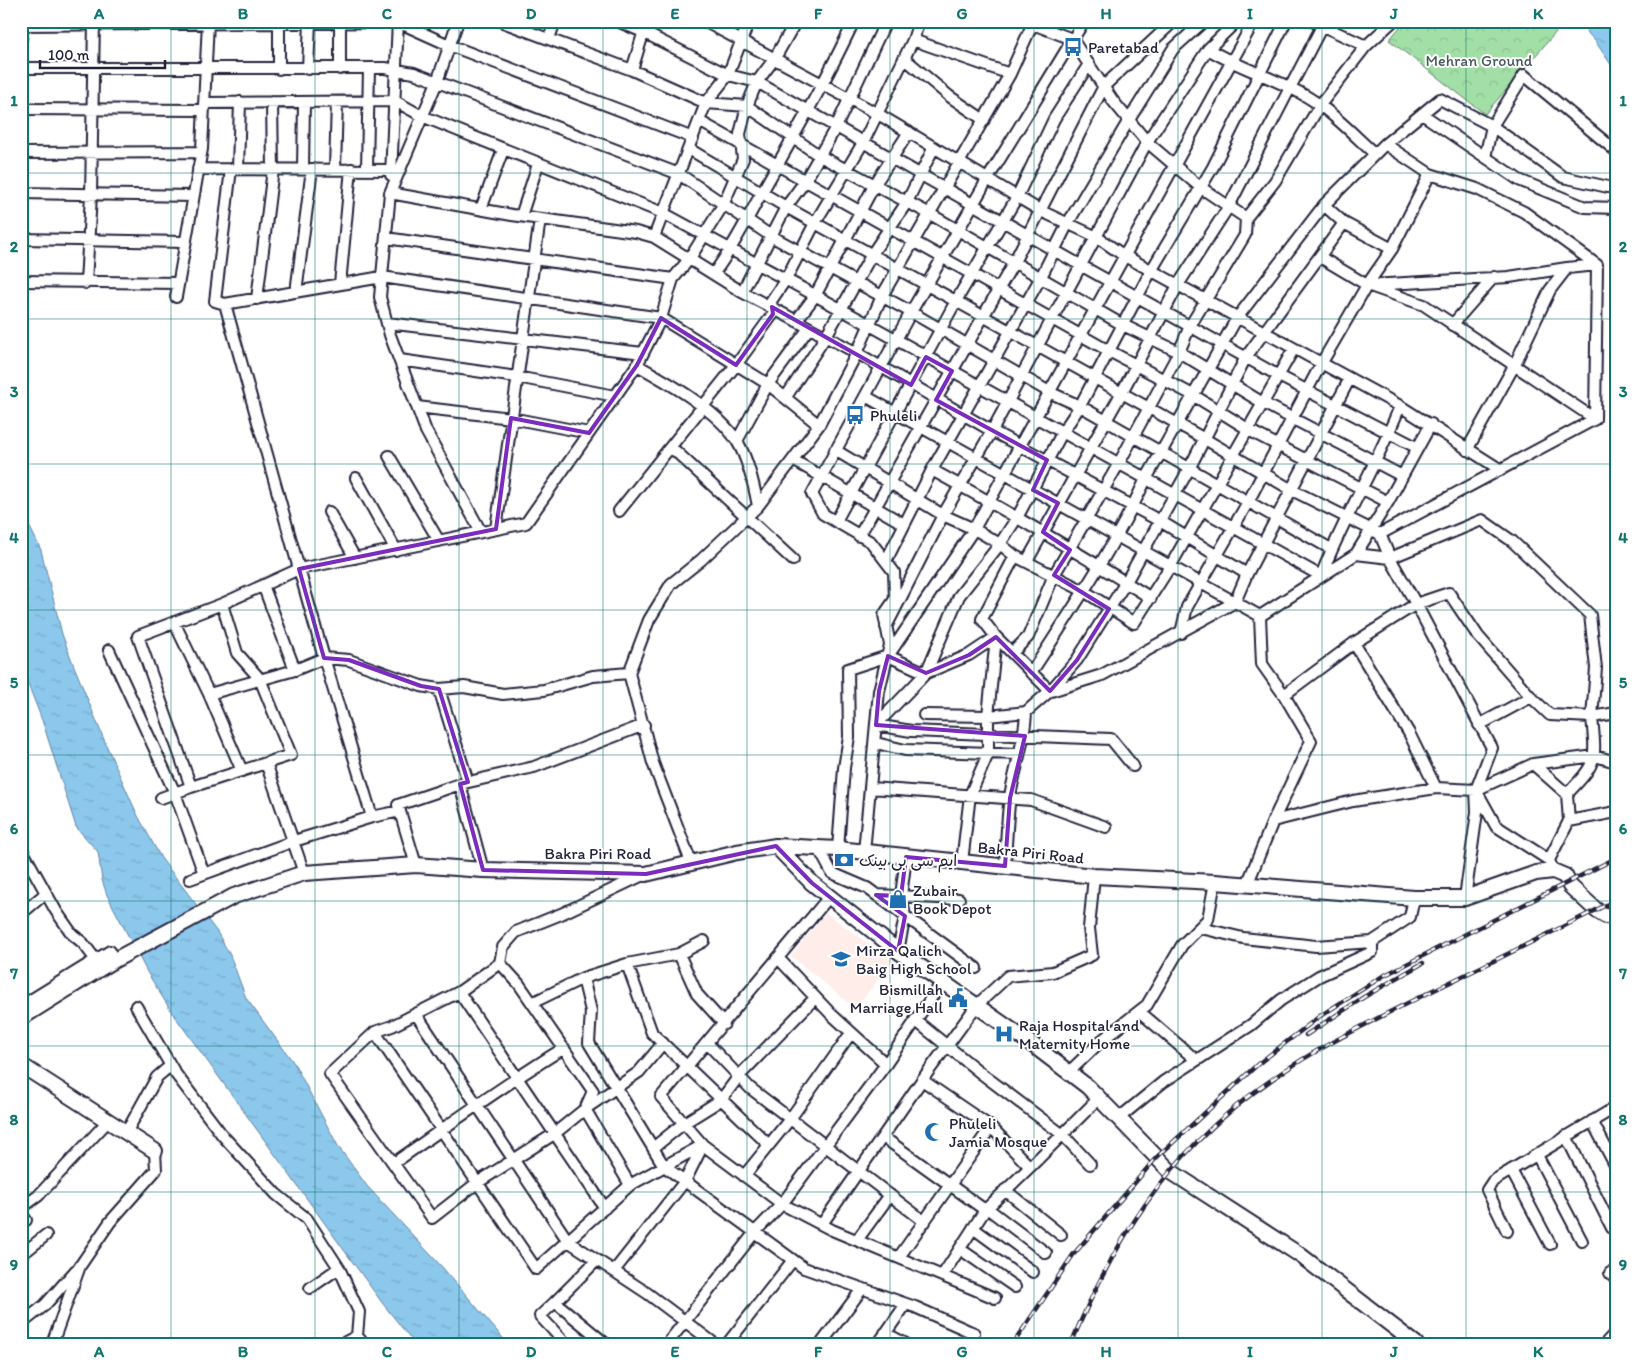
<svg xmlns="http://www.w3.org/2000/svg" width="1637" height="1365" viewBox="0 0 1637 1365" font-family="Itim,'Playpen Sans Arabic',sans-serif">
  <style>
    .built { fill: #feede9 }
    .park { fill: url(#park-crowns); stroke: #628070 }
    .water { fill: url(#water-ripples); stroke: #6285a5 }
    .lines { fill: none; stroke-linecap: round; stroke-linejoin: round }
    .street-casing { stroke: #22223b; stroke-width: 14 }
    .secondary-casing { stroke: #22223b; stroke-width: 18 }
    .street { stroke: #fff; stroke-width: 10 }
    .secondary { stroke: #fff; stroke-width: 14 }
    .rail-casing { stroke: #22223b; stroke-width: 4.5 }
    .rail { stroke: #fff; stroke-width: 2.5; stroke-dasharray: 8; stroke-linecap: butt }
    .marked { fill: none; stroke: #7b2cbf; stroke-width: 4; stroke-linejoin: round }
    .grid { fill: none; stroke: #0f766e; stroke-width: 1; stroke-opacity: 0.55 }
    .labels { text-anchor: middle; stroke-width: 4; stroke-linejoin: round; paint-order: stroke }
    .poi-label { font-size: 16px; fill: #22223b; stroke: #fff; text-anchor: start }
    .park-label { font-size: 16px; fill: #485b5b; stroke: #fff }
    .street-label { font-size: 16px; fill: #22223b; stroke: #fff }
    .neatline { fill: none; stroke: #0f766e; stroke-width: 2 }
    .grid-label { font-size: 16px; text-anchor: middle; font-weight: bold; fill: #0f766e }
  </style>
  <defs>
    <pattern id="park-crowns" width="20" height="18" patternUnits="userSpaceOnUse" patternTransform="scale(1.25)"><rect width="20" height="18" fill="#a2dfa6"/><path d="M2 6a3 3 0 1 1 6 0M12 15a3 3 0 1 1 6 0" fill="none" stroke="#8bbf90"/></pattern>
    <pattern id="water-ripples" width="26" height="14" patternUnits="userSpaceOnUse" patternTransform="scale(1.25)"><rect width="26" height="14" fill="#8cc7ec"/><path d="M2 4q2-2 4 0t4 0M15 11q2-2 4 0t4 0" fill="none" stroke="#78abcb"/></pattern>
  </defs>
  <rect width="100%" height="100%" fill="#fff"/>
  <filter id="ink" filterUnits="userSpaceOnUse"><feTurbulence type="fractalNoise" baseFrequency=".02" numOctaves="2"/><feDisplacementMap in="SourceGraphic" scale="10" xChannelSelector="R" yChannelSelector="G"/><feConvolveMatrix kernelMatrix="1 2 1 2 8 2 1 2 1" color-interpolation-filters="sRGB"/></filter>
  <g filter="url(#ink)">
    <path class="built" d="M826 913 893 962 855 1008 791 956Z"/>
    <path class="park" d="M1405 21H1559L1563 24 1485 114 1389 40Z"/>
    <path class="water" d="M1577 21H1616V72L1595 41Z
      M21 509 41 550 62 634 72 661 107 747 138 816 161 858 217 932 230 955 246 998 294 1063 338 1146 367 1186 443 1268 508 1344H415L383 1304 171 1011 147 972 107 895 102 880 98 852 76 827 42 720 21 666Z"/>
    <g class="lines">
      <g class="street-casing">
        <path id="street" d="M500 21 632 70 706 103 747 106 820 156 930 214 1123 325 1179 352 1263 403 1402 476
          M617 21 643 32 728 75 757 82 1082 266 1279 376 1418 448
          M704 21 878 114 1041 211 1097 237 1123 255 1400 406 1501 470
          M1025 21 1072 39 1113 101 1147 142 1200 187 1246 218
          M1312 21 1366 46
          M23 25 398 22 449 45 693 138
          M549 39 555 21
          M21 40 23 21
          M913 40 1010 74
          M1208 49C1244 71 1287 81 1321 106 1340 120 1357 138 1375 154
          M904 58 949 96 984 120
          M21 68H385L414 73 679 174 771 236 911 312 1051 393 1080 406 1331 549
          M279 69V21
          M308 69 310 21
          M340 69V21
          M632 70 647 21
          M204 103 395 101 422 116 663 213 870 325 1321 576C1343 518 1377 465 1400 406
          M21 109 203 110
          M1422 114 1519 180 1585 207 1616 208
          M699 121 1109 351 1193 395 1256 434 1388 502 1356 554 1260 616 1262 664 1284 695 1311 741 1273 821
          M1385 144 1430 174 1477 189 1524 212 1597 265
          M689 149 786 207 1203 438 1292 490 1380 534 1390 558 1416 604 1492 748 1476 790 1477 812 1465 898
          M21 153 201 152
          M198 169 392 170
          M238 169 240 102
          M303 169 304 102
          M335 169 337 102
          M367 169 369 68
          M391 175 398 21
          M1608 187 1563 177 1492 126 1524 75 1616 151
          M21 193 192 196
          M390 193 437 82 458 21
          M481 209 503 150
          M521 216 538 164
          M1344 223 1392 249
          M654 237 706 103 728 75 749 21
          M386 238 673 279
          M21 239 185 242
          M1320 257 1367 285 1424 305 1595 419
          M714 273C733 248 746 221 761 194 793 137 826 81 854 21
          M21 281 178 283
          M86 283 91 195 94 21
          M340 284 351 169
          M1371 285 1509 277 1567 268
          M296 292 312 169
          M742 292 786 207 805 181 836 127 886 21
          M176 297 202 149 208 21
          M257 299 273 169 272 102
          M225 304 215 301 231 169
          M796 321 815 296 875 184 909 132
          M387 323 643 353
          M1452 325 1494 277
          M400 360 517 377 615 396
          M637 365 661 318 673 279 690 258 723 205 743 159 740 134 747 106 757 82 775 58 796 21
          M786 397 826 336 872 254 907 202 934 147
          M867 397 1260 616
          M417 407 511 418 589 433
          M737 441 768 384 809 328
          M671 447 793 560
          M835 450 943 515 974 529 1000 544 1015 556 1084 591 1134 623 1171 565 1293 350
          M1467 450 1514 366 1550 290 1567 268 1597 265
          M389 456 439 541
          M793 460 904 524
          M932 470C1007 511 1079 553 1151 598
          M356 478 396 550
          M1388 502 1431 424
          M619 511 736 365 773 314 771 301 786 279 815 223 864 141 913 40 919 21
          M329 512 355 558
          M836 521 956 301 1017 197 1054 119 1089 64
          M496 529 540 219
          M481 532 426 431 390 335 380 297 390 193 512 215 636 232 654 237 742 292 857 353 992 431 1160 521 1247 574
          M1380 534 1595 419 1597 265
          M859 536 1014 262 1104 86 1174 21
          M1356 554 1390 558 1482 520 1512 541 1590 615 1596 668 1592 717 1616 713
          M886 561 932 470 1041 277 1068 223 1129 120 1173 49 1204 21
          M1027 561 1121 394 1178 285 1229 206 1322 26
          M263 585 295 670
          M222 604 299 569 225 304 382 277 661 318 768 384 819 425
          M174 622 209 694 242 771
          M886 627 943 515 992 431 1147 142 1208 49 1237 21
          M1181 633 1187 607 1248 502 1321 364 1367 285 1392 249 1430 174
          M109 650 175 793 204 874
          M1012 653 1028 637 1054 575 1118 465 1179 352 1190 326 1245 235 1246 218 1275 181 1320 105 1366 46 1393 21
          M888 656 926 673 969 655 996 637
          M629 673 649 620 671 584 701 560 758 506 819 425 857 353 882 296 1010 74 1032 25 1039 21
          M1031 673C1072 610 1114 547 1146 479L1237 318 1324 205 1385 144 1440 99 1492 126 1485 157
          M439 689 468 782
          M1050 691 1077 660 1126 582 1189 469 1246 357 1344 223 1324 205
          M1051 691 1102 675 1235 602 1247 574 1349 380
          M209 694 295 670 324 658 299 569 526 523 637 365C669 383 716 409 737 441 748 459 754 485 758 506
          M1284 695 1354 643
          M1531 697 1550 715 1592 717C1596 761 1598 762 1567 794L1569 821 1549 860
          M924 715 988 716 1026 712
          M876 725 926 673 959 596 1000 544 1018 516 1062 433 1080 406 1151 271 1213 167 1286 21
          M876 725 911 731 1111 739 1133 766
          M876 743 905 750 1018 754
          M1533 764 1595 756 1616 762
          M460 784 483 870
          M191 787 266 763
          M871 788 1031 800 1106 827
          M1436 788 1409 733 1354 643 1416 604 1449 593 1478 636 1531 697 1479 725
          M1476 790 1533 764 1567 794
          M161 798 191 787 138 636 222 604 237 653 260 679 291 755 266 763 304 873
          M372 817 400 811
          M1569 821 1616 812
          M21 848 56 911 72 934 83 943 96 960
          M819 849 832 873 867 888 976 968
          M838 849 844 768 849 737 848 669 888 656 974 529 1254 21
          M864 852 879 691 890 645 884 615 895 599 894 572 871 542 823 514 812 494 911 312 987 180 1084 21
          M962 862 970 795 988 754V716L996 637
          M416 865 398 805 460 784 534 767 644 725
          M1005 866C1006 843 1007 819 1010 796 1015 768 1025 741 1026 712L1050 691 996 637 982 619 1015 556
          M643 875 561 914 516 932 503 947 500 963 459 992 392 1026 375 1032 330 1074 432 1218 477 1183 554 1134 585 1109 639 1072 663 1043
          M190 879 294 841 372 817 324 658 349 660 421 686 439 689 464 687 503 694 544 690 593 676 629 673 653 763 691 862
          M1247 885 1273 821 1353 801 1436 788 1476 790 1496 826 1549 860 1553 871
          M877 895 959 899
          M829 897 661 1097 703 1145 782 1204 832 1230 995 1298
          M21 914 46 893
          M1201 928 1243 938 1316 946 1372 942
          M898 951 905 916 901 896 906 857
          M679 954 697 994 724 1024
          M779 959 831 1014 886 1064 942 982
          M627 964 652 1033 769 1145
          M583 978 591 1011 589 1043 664 1166 804 1268 915 1307 969 1331 974 1333 969 1344
          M459 992 605 1208
          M532 1003 583 978 627 964 679 954 704 941
          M21 1006 110 951
          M136 1006 175 1073 223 1136 276 1194 307 1219 339 1268 359 1312 357 1336 342 1344
          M1140 1012 1196 1060
          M416 1014 568 1241 647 1293 715 1344
          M915 1020 982 1074 1063 1135 1090 1164
          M375 1032 536 1269 630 1185 585 1109 593 1091 519 984 500 963
          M707 1043 750 1088 925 1222
          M1068 1073 1101 1041 1147 1005 1182 945 1208 919 1215 882
          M922 1080 977 1005 1008 976 1053 972 1092 955 1089 928 1094 876
          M1119 1118 1163 1082 1251 1025 1281 1000 1319 976 1372 952V942L1410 917 1414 898
          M1592 1121 1616 1167
          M126 1133 157 1077 170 1066
          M1566 1136 1612 1228
          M883 1137 985 1210 1030 1167
          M653 1148 684 1123 721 1100 739 1076 815 998
          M1537 1155 1582 1241
          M394 1163C450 1124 505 1084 564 1048
          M1511 1170 1550 1244
          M744 1176 790 1119 851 1033
          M630 1185 703 1145
          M1005 1190 1061 1235
          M21 1208 38 1196 108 1121
          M987 1208 1046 1253
          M21 1213 26 1220 21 1224
          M822 1224 922 1080 991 1127
          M973 1228 1033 1272
          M1507 1231 1487 1190 1493 1181 1616 1107
          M857 1240 890 1195
          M960 1249 1015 1287
          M21 1255 46 1235
          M899 1257 991 1127 1030 1167 1099 1098
          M597 1260 555 1302 606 1344
          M614 1271 685 1181 703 1145
          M1610 1273 1616 1280
          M942 1276 985 1210
          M310 1288 339 1268
          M555 1302 540 1316 566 1344
          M21 1324 45 1305 76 1270
          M885 1333 906 1344
          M357 1336 364 1344
          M52 1344 80 1266 110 1222 156 1170 155 1151
          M667 1344 755 1232 782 1204 886 1064
          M727 1344 793 1260
          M821 1344 862 1289
          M878 1344 906 1304
          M1605 1344 1616 1332"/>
      </g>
      <g class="secondary-casing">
        <path id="secondary" d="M776 846 812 883 898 951 1033 1045 1088 1087 1170 1171 1300 1255 1416 1344
          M21 1018 109 963 234 896 304 873 416 865 483 870 646 874 737 852 776 846 838 849 1094 876 1215 882 1414 898H1465L1536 873 1553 871 1565 876 1570 886 1596 910 1606 916 1616 917
          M21 1065 155 1151"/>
      </g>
      <use href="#street" class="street"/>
      <use href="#secondary" class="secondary"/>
      <g class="rail-casing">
        <path id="rail" d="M1306 1035 1364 997 1423 963
          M1013 1344 1073 1255 1156 1158 1258 1064 1320 1016 1383 976 1616 858
          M1071 1344C1101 1271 1140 1200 1196 1143 1263 1074 1341 1036 1426 994 1489 963 1553 932 1616 900"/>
      </g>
      <use href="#rail" class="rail"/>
    </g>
  </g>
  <path class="marked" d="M772 307 911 385 926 357 952 371 936 400 1047 460 1033 490 1058 503 1043 532 1070 550 1054 575 1109 609 1077 660 1050 691 996 637 969 655 926 673 888 656 879 691 876 725 1025 736 1010 798 1005 866 906 857 901 896 876 895 905 916 898 951 812 883 776 846 646 874 483 870 460 784 468 782 439 689 421 686 349 660 324 658 299 569 496 529 511 418 589 433 637 365 661 318 736 365 773 314Z"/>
  <path class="grid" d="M171 21V1344M315 21V1344M459 21V1344M603 21V1344M747 21V1344M890 21V1344M1034 21V1344M1178 21V1344M1322 21V1344M1466 21V1344M21 173H1616M21 319H1616M21 464H1616M21 610H1616M21 755H1616M21 901H1616M21 1046H1616M21 1192H1616"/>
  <defs>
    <g id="bus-bare" transform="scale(1.5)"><path d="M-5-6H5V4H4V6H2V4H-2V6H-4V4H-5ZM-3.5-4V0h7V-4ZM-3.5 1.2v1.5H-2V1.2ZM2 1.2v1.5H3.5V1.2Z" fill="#1f6fb2" stroke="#fff" stroke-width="2.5" paint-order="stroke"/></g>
    <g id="bank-bare" transform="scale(1.5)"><path d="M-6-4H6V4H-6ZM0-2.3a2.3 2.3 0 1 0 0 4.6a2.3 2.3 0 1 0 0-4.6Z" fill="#1f6fb2" stroke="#fff" stroke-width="2.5" paint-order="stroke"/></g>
    <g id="shop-bare" transform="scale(1.5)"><path d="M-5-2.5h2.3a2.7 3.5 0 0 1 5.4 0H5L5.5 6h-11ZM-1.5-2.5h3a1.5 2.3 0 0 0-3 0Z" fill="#1f6fb2" stroke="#fff" stroke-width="2.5" paint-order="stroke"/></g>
    <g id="school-bare" transform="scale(1.5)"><path d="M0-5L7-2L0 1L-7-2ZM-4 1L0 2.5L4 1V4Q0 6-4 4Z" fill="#1f6fb2" stroke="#fff" stroke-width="2.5" paint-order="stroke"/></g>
    <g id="civic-bare" transform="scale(1.5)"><path d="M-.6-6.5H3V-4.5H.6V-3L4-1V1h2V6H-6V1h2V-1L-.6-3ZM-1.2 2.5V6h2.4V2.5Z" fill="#1f6fb2" stroke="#fff" stroke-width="2.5" paint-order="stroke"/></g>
    <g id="hospital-bare" transform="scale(1.5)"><path d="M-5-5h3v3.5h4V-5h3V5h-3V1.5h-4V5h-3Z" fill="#1f6fb2" stroke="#fff" stroke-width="2.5" paint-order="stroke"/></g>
    <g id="mosque-bare" transform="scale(1.5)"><path d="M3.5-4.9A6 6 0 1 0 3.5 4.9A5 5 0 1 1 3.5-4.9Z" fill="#1f6fb2" stroke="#fff" stroke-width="2.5" paint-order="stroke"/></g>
  </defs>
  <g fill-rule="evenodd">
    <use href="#bus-bare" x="1073" y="47"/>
    <use href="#bus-bare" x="855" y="415"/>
    <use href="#bank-bare" x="844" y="860"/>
    <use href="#shop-bare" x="898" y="899"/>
    <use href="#school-bare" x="841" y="959"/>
    <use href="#civic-bare" x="958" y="998"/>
    <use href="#hospital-bare" x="1004" y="1034"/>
    <use href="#mosque-bare" x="934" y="1132"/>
  </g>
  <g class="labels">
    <g class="poi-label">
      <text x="1088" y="53">Paretabad</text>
      <text x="870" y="421">Phuleli</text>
      <text x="859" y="866">ایم سی بی بینک</text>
      <text x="913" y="896">Zubair<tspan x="913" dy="18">Book Depot</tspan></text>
      <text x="856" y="956">Mirza Qalich<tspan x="856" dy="18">Baig High School</tspan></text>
      <text x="943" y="995" text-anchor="end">Bismillah<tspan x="943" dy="18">Marriage Hall</tspan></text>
      <text x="1019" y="1031">Raja Hospital and<tspan x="1019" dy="18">Maternity Home</tspan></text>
      <text x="949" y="1129">Phuleli<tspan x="949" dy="18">Jamia Mosque</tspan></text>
    </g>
    <g class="park-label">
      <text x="1479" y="66">Mehran Ground</text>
    </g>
    <g class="street-label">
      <text transform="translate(1031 852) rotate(6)" y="6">Bakra Piri Road</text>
      <text x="598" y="859">Bakra Piri Road</text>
    </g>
  </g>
  <rect width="1637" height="1365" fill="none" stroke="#fff" stroke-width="55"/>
  <path d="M40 60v8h125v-8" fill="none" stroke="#22223b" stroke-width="2.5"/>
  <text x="48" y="60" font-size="15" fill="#22223b" stroke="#ffffff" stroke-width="4" paint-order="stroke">100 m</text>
  <rect x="28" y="28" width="1582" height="1310" class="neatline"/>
  <g class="grid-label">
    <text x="99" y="19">A</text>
    <text x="243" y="19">B</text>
    <text x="387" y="19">C</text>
    <text x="531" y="19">D</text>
    <text x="675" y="19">E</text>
    <text x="818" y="19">F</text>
    <text x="962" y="19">G</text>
    <text x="1106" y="19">H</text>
    <text x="1250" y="19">I</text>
    <text x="1394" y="19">J</text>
    <text x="1538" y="19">K</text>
    <text x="14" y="106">1</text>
    <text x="1623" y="106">1</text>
    <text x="14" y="252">2</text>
    <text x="1623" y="252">2</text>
    <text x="14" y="397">3</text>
    <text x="1623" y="397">3</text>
    <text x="14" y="543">4</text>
    <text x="1623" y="543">4</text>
    <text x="14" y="688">5</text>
    <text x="1623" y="688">5</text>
    <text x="14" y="834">6</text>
    <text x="1623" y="834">6</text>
    <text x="14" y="979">7</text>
    <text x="1623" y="979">7</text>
    <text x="14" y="1125">8</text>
    <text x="1623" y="1125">8</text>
    <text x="14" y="1270">9</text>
    <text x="1623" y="1270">9</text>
    <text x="99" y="1357">A</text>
    <text x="243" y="1357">B</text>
    <text x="387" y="1357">C</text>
    <text x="531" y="1357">D</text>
    <text x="675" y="1357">E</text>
    <text x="818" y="1357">F</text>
    <text x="962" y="1357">G</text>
    <text x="1106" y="1357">H</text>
    <text x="1250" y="1357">I</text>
    <text x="1394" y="1357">J</text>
    <text x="1538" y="1357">K</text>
  </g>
</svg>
